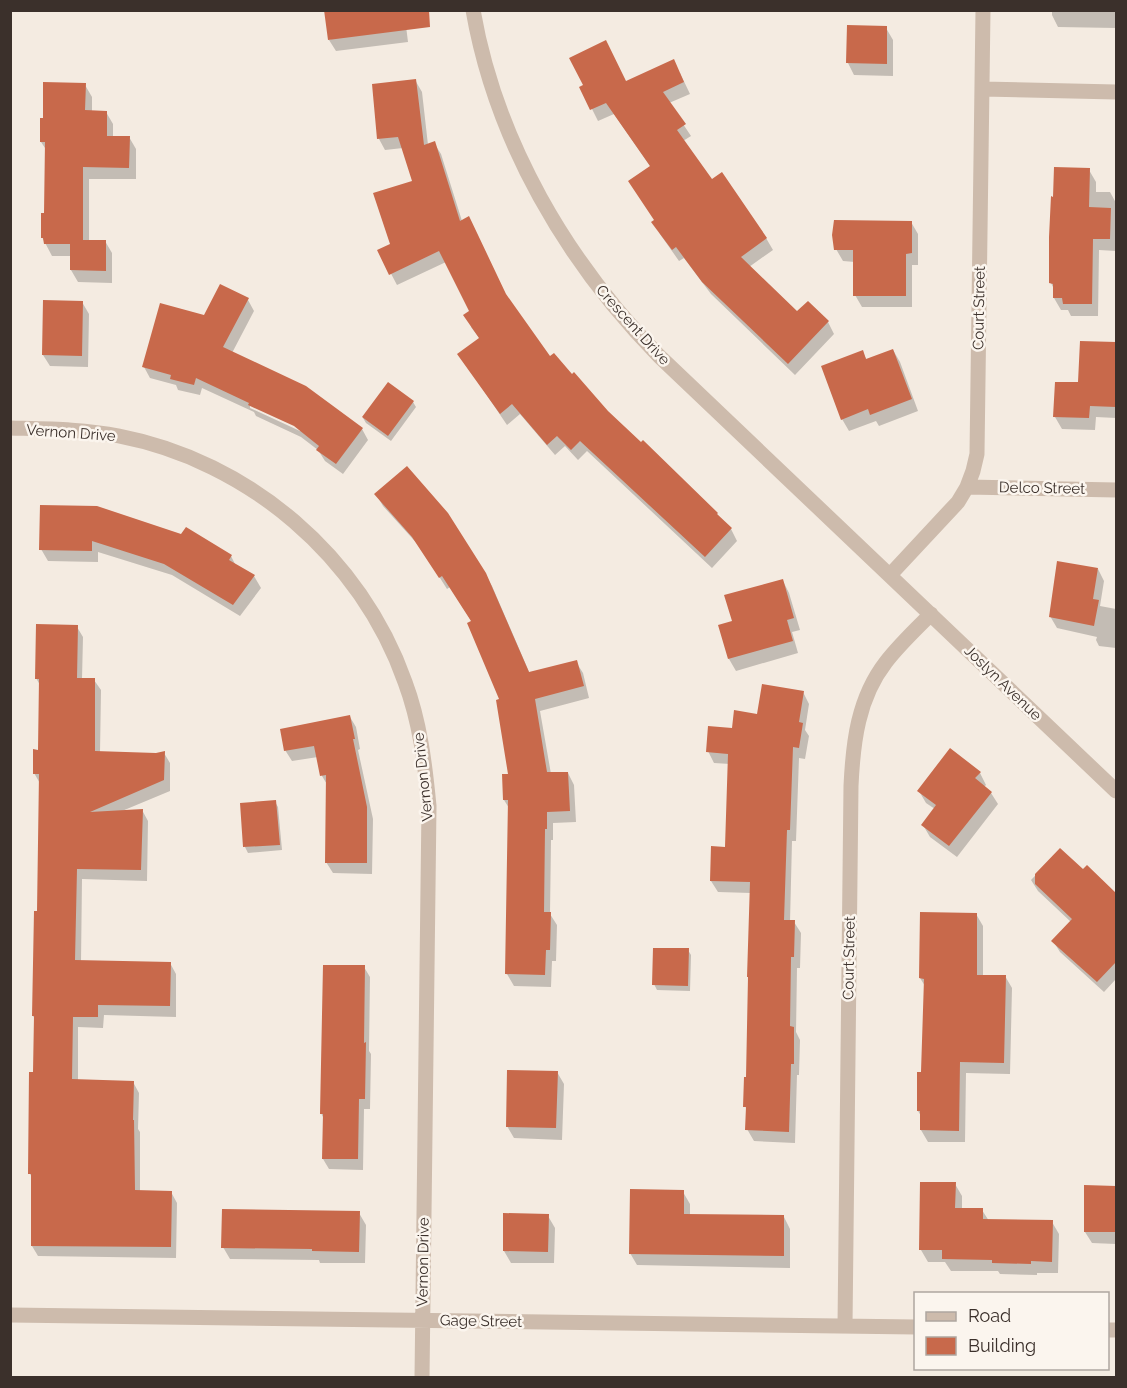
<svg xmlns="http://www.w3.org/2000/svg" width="1127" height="1388" viewBox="0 0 1127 1388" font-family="Raleway,sans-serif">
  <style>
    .shadow { fill: #0003; fill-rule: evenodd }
    .building { fill: #c8694b }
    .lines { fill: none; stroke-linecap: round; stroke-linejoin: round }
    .minor { stroke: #cdbbac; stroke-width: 15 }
    .labels { text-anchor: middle; stroke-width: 5; stroke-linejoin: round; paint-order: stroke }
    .street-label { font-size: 15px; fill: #3b302b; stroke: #fbf5ee }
  </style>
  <rect width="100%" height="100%" fill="#f4ebe1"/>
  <path class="shadow" d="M404 10 408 42 336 51 329 40Z
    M1052 10H1116V28L1058 27 1052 15Z
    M848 27 886 28 893 40V76L854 75 848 63Z
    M680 73 690 94 669 103 691 136 683 141 711 182 766 238 773 250 749 267 797 313 828 322 834 334 795 375 711 294 684 258 679 261 660 234 655 221 650 166 614 114 598 121 581 87 626 83Z
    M415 80 422 92 428 145 434 143 441 154 462 221 509 300 550 358 717 514 721 520 731 529 737 541 712 568 587 451 578 460 565 446 555 455 520 414 507 425 459 354 480 339 471 327V311L446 262 397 285 379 251 391 245 414 182 403 148 385 150 379 139 374 85Z
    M85 85 92 97V112H106L113 124V137H129L136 149V179H89V241H105L112 253V283L78 282 71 270V256H52L42 237 46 215 47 151 41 142Z
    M1089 170 1096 182V192H1110L1116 203V251L1099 250 1098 316H1071L1068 310H1061L1054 298V289L1051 283Z
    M911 222 918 234V265H912V307H862L855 295V262L843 261 836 249Z
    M248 300 254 311 232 353 362 429 368 440 343 474 325 461 318 450 301 437 256 416 254 412 202 388 200 395 178 390 176 385 150 378 144 367 205 317ZM250 405 301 428 300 431 250 408Z
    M82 302 89 314 88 367 50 366 43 355Z
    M1081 342 1116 343V418L1096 417 1095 430 1062 429 1055 417 1080 384Z
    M893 350 900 362 918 411 879 426 876 421 849 431 842 419 862 352 867 360Z
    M413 402 416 407 391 441 366 423 363 418Z
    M376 494 485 574 492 586 530 674 576 662 583 673 589 698 540 711 551 774 568 773 574 785 576 822 553 823V840H551L550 914 557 925 556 961H552L551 987 514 986 507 974 509 808 504 800 510 775 501 700 472 622 450 587 447 589 421 548 383 506Z
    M42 506 182 536 231 556 236 566 254 576 261 588 240 616 172 575 98 552V562L48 561 41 549Z
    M1098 569 1104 581 1100 606 1116 609V648L1099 646 1096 640 1097 637 1057 628 1050 616Z
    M783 581 789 593 800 630 792 632 798 653 736 671 729 659 734 622Z
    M77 627 83 637 82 679 94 680 101 690 100 753 156 754 164 753 170 763V791L122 811 142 810 148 821 147 881 82 879 81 962 170 963 176 974V1017L104 1015 103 1028 78 1027V1080L133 1082 139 1093 138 1129 140 1132V1191L171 1192 177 1203 176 1258 38 1256 32 1246 33 1179 30 1174 35 1073V1019L33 1016 38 913 41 785 34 773 39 751 40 685 36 678Z
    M803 692 809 704 805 730 809 736 805 759 799 758 796 841H792L790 922H794L801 933 800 968H797L796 1032 800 1040 799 1075H797L795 1143 754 1141 747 1129 748 1112 745 1106 747 1078 751 893 718 892 711 881 726 849 730 764 714 763 708 751 733 730Z
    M350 717 356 727 360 749 358 750 373 819 372 874 333 873 326 862 328 786 322 776 318 757 292 761 285 750Z
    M980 773 986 785 984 787 991 793 998 804 957 857 930 837 923 825 935 809 926 803 919 791Z
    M275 802 278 807 282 850 248 853 245 847 241 804Z
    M1060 850 1116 906V979L1104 992 1060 952 1053 941 1071 922 1038 891 1031 880Z
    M976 914 983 926V976H1005L1012 988 1010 1074 966 1073 965 1142H928L921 1130V1116L918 1111 923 1074 925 986 920 978Z
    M688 950 691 955 690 991 657 990 654 984Z
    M364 967 370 977 369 1051 371 1054 370 1109H364L363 1170 329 1169 323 1159 324 1119 321 1113Z
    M557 1072 564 1084 562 1140 514 1138 507 1126Z
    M955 1184 962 1196V1209L982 1210 989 1221 1052 1222 1059 1234 1058 1273H1037V1275L1000 1274 998 1271H951L945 1262H928L921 1250Z
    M1086 1187H1116V1244L1092 1243 1085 1232Z
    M683 1192 690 1204V1216L784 1217 790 1229V1268L637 1265 630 1253Z
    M359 1213 366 1225 365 1263H320L319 1260 230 1259 223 1247Z
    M548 1216 555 1228 554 1263H511L504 1251Z"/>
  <path class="building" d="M324 10H429L430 27 328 40Z
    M847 25 887 26V64L846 63Z
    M606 40 626 81 674 59 684 82 663 92 686 124 677 130 712 179 722 172 767 238 741 257 797 311 808 301 829 321 788 364 702 282 676 247 672 250 651 222 654 220 628 181 650 166 606 103 590 110 579 87 583 85 569 58Z
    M416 79 424 145 435 141 460 221 469 216 506 294 550 356 554 353 572 374 574 372 608 411 641 442 643 440 718 513 717 514 732 528 705 557 580 441 571 450 557 436 547 445 512 404 500 414 457 354 479 338 463 315 469 311 439 251 389 275 377 250 390 244 373 193 412 181 398 137 377 139 372 84Z
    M43 82 86 83 85 110 107 111V136H130L129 168 83 167V240H106V271L70 270V244H44L43 238H41V213H44L45 142H40V118H43Z
    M1054 167 1090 168 1089 207 1111 208 1110 239H1093L1092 304H1063L1062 298H1053V284L1049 283V237L1051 196 1053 197Z
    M834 220 912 221V253L906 254V296H853V250H834L832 235Z
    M220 284 249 298 223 347 306 386 363 428 336 464 316 450 319 446 294 426 248 405 249 403 196 378 194 385 170 379 171 375 142 367 160 303 204 315Z
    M43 300 83 301 82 356 42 355Z
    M1080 341 1116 342V407L1090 406 1089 418 1053 417 1055 382H1078Z
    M893 349 912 399 870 415 868 409 841 420 821 366 863 350 866 359Z
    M388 382 414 401 388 436 362 417Z
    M407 466 448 513 486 573 529 672 577 660 584 686 535 699 547 772H568L570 811 547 812V829H545L544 912H551L550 950H546L545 975 505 974 508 800H503L502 774H508L496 700 499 699 467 623 471 621 442 576 439 578 412 537 374 494Z
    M40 505 97 506 181 534 186 527 232 555 229 560 255 575 233 605 164 564 92 541V551L39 550Z
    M1057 561 1098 568 1093 599 1099 600 1094 626 1049 617Z
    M783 579 794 618 787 620 793 641 728 659 718 625 732 621 724 595Z
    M36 624 78 625 77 678H95V751L156 753 165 751 164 780 90 812 143 809 141 870 77 869 75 960 171 962 170 1006 98 1005V1017H73L72 1079 134 1081 133 1120H134L135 1190 172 1191 171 1247 31 1246V1174H28L29 1072H33L34 1016H32L34 911H37L39 774H33V749L38 750 39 679H35Z
    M762 684 804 691 799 722 803 723 799 748 793 747 790 830H787L784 920H795L794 957H791L790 1026 794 1027V1064H791L789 1132 745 1130 746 1107H743L744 1077H746L748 977H747L750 882 710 881 711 846 725 847 728 754 706 752 708 726 732 728 734 710 757 714Z
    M350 715 355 739H353L367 807V863H325L326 775 320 776 314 746 284 751 280 729Z
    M950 748 981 772 975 778 992 792 949 846 921 825 936 805 917 791Z
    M276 800 280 845 243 847 240 803Z
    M1060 848 1083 869 1087 865 1116 893V962L1097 982 1051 941 1072 919 1035 884V874Z
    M920 912 977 913V975H1006L1004 1063 960 1062 959 1131 920 1130V1111H917V1072H921L924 979 919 978Z
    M653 948H689L688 986 652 985Z
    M323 965H365L364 1043 366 1042 365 1099H359L358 1159H322L323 1114H320Z
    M507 1070 558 1071 556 1128 506 1127Z
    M920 1182H956L955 1208H983V1219L1053 1220 1052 1262 1031 1261V1264L992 1263V1260L942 1259V1250H919Z
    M1084 1185 1116 1186V1232H1084Z
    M630 1189 684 1190V1214L784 1215V1256L629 1254Z
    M222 1209 360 1211 359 1252 312 1251V1249L221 1248Z
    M503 1213 549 1214 548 1252 503 1251Z"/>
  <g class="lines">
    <path class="minor" d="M473 10C496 142 567 262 659 356L1116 791
      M982 89 1116 92
      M10 428C47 429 83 429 119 436 249 461 361 557 405 682 420 722 425 764 429 806L422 1378
      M967 487 1116 490
      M890 575 958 502 967 487 973 471 977 454 983 10
      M10 1315 916 1327
      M845 1326 851 786C853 742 858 698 886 662 899 645 916 629 931 614
      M1108 1330H1116"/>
  </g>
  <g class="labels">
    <g class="street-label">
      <text transform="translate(979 308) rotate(-89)" y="5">Court Street</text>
      <text transform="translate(633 325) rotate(48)" y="5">Crescent Drive</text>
      <text transform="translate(71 433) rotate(4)" y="5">Vernon Drive</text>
      <text transform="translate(1042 488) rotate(1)" y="5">Delco Street</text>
      <text transform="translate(1003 683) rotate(44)" y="5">Joslyn Avenue</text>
      <text transform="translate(423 777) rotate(-96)" y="5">Vernon Drive</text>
      <text transform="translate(849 958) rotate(-89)" y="5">Court Street</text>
      <text transform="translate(423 1262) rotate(-89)" y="5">Vernon Drive</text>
      <text transform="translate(481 1321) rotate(1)" y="5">Gage Street</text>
    </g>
  </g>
  <rect width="1127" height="1388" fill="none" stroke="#3b302b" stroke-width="24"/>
  <rect x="914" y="1292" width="195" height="78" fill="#fbf5ee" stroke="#aea6a0" stroke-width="1.5"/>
  <rect x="926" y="1312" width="30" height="9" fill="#cdbbac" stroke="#aea6a0" stroke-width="1.5"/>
  <text x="968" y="1322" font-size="18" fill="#3b302b">Road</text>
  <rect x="926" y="1337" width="30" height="18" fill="#c8694b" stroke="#aea6a0" stroke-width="1.5"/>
  <text x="968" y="1352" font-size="18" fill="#3b302b">Building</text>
</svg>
